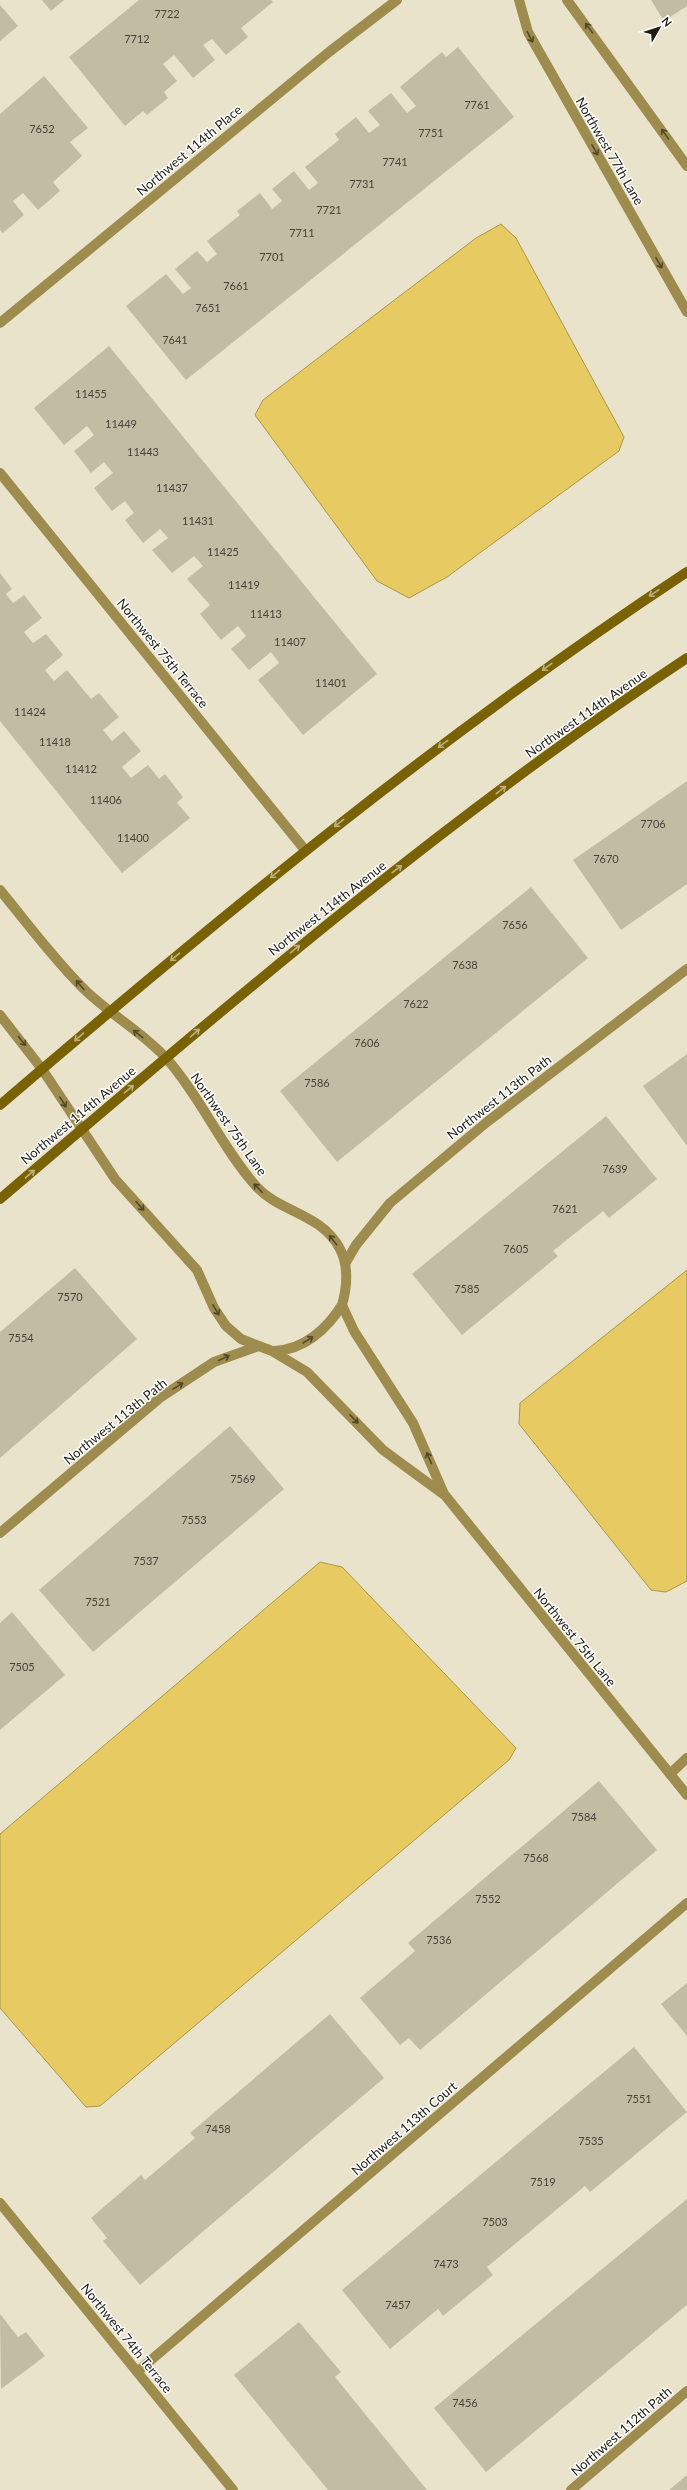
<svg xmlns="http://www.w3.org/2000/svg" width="687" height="2490" viewBox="0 0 687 2490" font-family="Lato,sans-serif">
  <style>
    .water { fill: #e7ca61; stroke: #aa9649 }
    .building { fill: #c3bca5 }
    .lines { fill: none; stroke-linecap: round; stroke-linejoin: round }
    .lane { stroke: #9e8c4e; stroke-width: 10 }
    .street { stroke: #9e8c4e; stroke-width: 10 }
    .secondary { stroke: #786203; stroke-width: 10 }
    .oneway { stroke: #51482a }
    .oneway2 { stroke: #bcb081 }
    .labels { text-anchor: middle; stroke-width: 3; stroke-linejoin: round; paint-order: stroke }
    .number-label { font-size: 11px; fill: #464337 }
    .street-label { font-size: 13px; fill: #1d1b12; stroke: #fff }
  </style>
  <rect width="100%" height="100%" fill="#eae3cb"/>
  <path class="water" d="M501 224 516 238 624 437 619 451 447 577 409 598 377 581 255 415 263 400 476 238Z
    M687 1270V1581L666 1592 651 1590 519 1424 520 1403Z
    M320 1562 342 1567 516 1748 509 1760 100 2106 86 2107 0 2008V1834Z"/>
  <path class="building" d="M42 0H64L51 11Z
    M139 0H271L273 2 241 28 248 37 226 55 212 39 203 45 215 60 193 78 174 55 163 64 177 81 164 92 168 98 147 115 143 111 125 126 69 57Z
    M651 0H687V6L664 21Z
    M0 5 18 26 0 41Z
    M458 47 514 117 186 380 126 306 166 274 183 294 191 288 175 269 197 251 207 262 217 254 207 241 240 215 237 211 260 193 272 209 282 201 272 189 294 171 309 190 318 183 305 167 339 140 335 134 356 117 369 133 380 125 368 111 391 93 407 113 416 106 400 87 442 52 446 57Z
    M44 76 88 128 70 142 82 156 53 182 60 191 38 210 23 193 13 201 24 215 3 233 0 230V114Z
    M109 346 377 674 303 735 258 680 279 663 271 652 249 670 231 649 246 636 238 626 221 640 200 614 210 605 187 579 203 566 194 556 172 573 152 550 168 538 160 529 143 543 125 520 134 513 125 501 112 511 94 488 113 473 104 462 91 473 74 451 94 435 87 426 64 445 34 408Z
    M0 573 12 589 6 594 13 603 24 595 42 618 24 632 33 643 46 634 63 655 45 670 54 681 67 670 91 699 99 693 119 717 103 730 112 741 124 731 141 751 122 767 131 778 148 765 159 779 165 774 183 797 177 803 190 818 122 873 0 721Z
    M687 781V884L621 930 573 860Z
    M531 887 588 958 337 1162 280 1091Z
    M687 1054V1146L643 1086Z
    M606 1116 657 1179 609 1218 603 1211 553 1251 558 1256 462 1335 412 1274Z
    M75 1268 137 1339 0 1458V1332Z
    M230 1426 284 1489 93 1652 39 1590Z
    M12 1612 65 1675 0 1730V1623Z
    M599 1781 657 1850 420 2050 409 2038 400 2045 360 1998 415 1951 408 1943Z
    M687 1983V2036L661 2004Z
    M330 2014 384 2078 140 2285 103 2241 107 2238 91 2218 141 2175 145 2180 195 2138 190 2133Z
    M634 2047 687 2112 590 2192 585 2186 487 2267 493 2275 443 2316 438 2309 390 2349 342 2290Z
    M687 2199V2305L486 2472 434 2408Z
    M0 2314 18 2337 26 2332 45 2356 1 2389Z
    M299 2322 341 2372 335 2377 427 2490H328L234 2375Z
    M687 2475V2490H669Z"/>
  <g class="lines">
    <path class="lane" d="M670 1774 687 1758"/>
    <path class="street" d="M519 0 528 32 687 312
      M567 0 687 166
      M0 323 329 52 397 0
      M0 473 305 850
      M0 890C28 924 55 961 86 991 111 1015 144 1033 167 1059 201 1098 221 1146 255 1185 279 1213 322 1213 340 1249 349 1266 347 1288 342 1305L354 1331 413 1423 444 1494 687 1795
      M0 1015 42 1069 115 1179 197 1270 214 1308 226 1326 241 1339 272 1351 307 1372 383 1450 443 1494
      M345 1264 356 1245 390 1203 487 1122 687 969
      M274 1351C304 1350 327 1329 342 1305
      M0 1533 161 1397 214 1362 256 1347
      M0 2203 233 2490
      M137 2372 687 1903
      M571 2490 687 2391"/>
    <path class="secondary" d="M0 1105C221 916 444 732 687 572
      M0 1199C222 1010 443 819 687 658"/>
  </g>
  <defs><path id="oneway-shaft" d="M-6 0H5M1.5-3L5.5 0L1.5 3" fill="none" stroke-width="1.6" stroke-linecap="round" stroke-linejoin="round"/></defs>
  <g class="oneway">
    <use href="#oneway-shaft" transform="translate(589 28) rotate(-126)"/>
    <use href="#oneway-shaft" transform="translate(530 37) rotate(62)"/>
    <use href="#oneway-shaft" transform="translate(665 134) rotate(-125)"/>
    <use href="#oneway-shaft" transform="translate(595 150) rotate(60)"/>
    <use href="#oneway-shaft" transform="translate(659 263) rotate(60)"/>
    <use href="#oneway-shaft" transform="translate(80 985) rotate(-131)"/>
    <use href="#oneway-shaft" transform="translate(138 1034) rotate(-142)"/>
    <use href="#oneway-shaft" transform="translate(22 1041) rotate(51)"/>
    <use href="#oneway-shaft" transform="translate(63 1102) rotate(58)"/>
    <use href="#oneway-shaft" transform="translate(258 1188) rotate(-134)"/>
    <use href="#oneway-shaft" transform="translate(140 1206) rotate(48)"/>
    <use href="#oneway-shaft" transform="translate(333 1240) rotate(-127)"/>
    <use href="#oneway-shaft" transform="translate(216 1310) rotate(60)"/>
    <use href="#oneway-shaft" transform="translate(308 1340) rotate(-32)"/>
    <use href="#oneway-shaft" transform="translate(224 1358) rotate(-25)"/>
    <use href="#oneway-shaft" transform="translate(178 1386) rotate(-32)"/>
    <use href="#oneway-shaft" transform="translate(354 1419) rotate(46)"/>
    <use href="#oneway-shaft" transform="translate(429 1458) rotate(-113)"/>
  </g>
  <g class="oneway2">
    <use href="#oneway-shaft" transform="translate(654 593) rotate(146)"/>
    <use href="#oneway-shaft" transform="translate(547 667) rotate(144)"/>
    <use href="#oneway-shaft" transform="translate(443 744) rotate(144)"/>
    <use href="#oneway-shaft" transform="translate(501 790) rotate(-38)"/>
    <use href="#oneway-shaft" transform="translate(339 823) rotate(142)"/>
    <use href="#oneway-shaft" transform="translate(397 869) rotate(-37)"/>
    <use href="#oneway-shaft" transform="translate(275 874) rotate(140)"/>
    <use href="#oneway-shaft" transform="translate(295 949) rotate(-39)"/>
    <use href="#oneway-shaft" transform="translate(175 957) rotate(140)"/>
    <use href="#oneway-shaft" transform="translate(195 1033) rotate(-41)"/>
    <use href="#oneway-shaft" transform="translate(79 1037) rotate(139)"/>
    <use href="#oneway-shaft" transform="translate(129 1089) rotate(-40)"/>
    <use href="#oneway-shaft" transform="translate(30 1174) rotate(-41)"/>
  </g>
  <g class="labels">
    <g class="number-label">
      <text x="167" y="18">7722</text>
      <text x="137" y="43">7712</text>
      <text x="477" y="109">7761</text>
      <text x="42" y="133">7652</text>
      <text x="431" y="137">7751</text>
      <text x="395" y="166">7741</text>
      <text x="362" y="188">7731</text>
      <text x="329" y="214">7721</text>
      <text x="302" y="237">7711</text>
      <text x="272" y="261">7701</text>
      <text x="236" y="290">7661</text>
      <text x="208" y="312">7651</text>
      <text x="175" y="344">7641</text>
      <text x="91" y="398">11455</text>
      <text x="121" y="428">11449</text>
      <text x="143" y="456">11443</text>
      <text x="172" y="492">11437</text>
      <text x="198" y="525">11431</text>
      <text x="223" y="556">11425</text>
      <text x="244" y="589">11419</text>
      <text x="266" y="618">11413</text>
      <text x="290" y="646">11407</text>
      <text x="331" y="687">11401</text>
      <text x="30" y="716">11424</text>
      <text x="55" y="746">11418</text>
      <text x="81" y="773">11412</text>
      <text x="106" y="804">11406</text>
      <text x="653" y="828">7706</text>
      <text x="133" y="842">11400</text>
      <text x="606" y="863">7670</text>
      <text x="515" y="929">7656</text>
      <text x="465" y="969">7638</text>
      <text x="416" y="1008">7622</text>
      <text x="367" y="1047">7606</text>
      <text x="317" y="1087">7586</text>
      <text x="615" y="1173">7639</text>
      <text x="565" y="1213">7621</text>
      <text x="516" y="1253">7605</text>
      <text x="467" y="1293">7585</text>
      <text x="70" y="1301">7570</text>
      <text x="21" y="1342">7554</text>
      <text x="243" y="1483">7569</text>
      <text x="194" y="1524">7553</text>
      <text x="146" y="1565">7537</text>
      <text x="98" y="1606">7521</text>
      <text x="22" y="1671">7505</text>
      <text x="584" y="1821">7584</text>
      <text x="536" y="1862">7568</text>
      <text x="488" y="1903">7552</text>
      <text x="439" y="1944">7536</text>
      <text x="639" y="2103">7551</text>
      <text x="218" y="2133">7458</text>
      <text x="591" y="2145">7535</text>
      <text x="543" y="2186">7519</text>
      <text x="495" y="2226">7503</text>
      <text x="446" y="2268">7473</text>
      <text x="398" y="2309">7457</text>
      <text x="465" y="2407">7456</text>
    </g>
    <g class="street-label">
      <text transform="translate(189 150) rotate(-40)" y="5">Northwest 114th Place</text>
      <text transform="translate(610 151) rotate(60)" y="5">Northwest 77th Lane</text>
      <text transform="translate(163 653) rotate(51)" y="5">Northwest 75th Terrace</text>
      <text transform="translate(586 713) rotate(-35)" y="5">Northwest 114th Avenue</text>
      <text transform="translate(327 908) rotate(-38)" y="5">Northwest 114th Avenue</text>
      <text transform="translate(499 1097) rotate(-38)" y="5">Northwest 113th Path</text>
      <text transform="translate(78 1115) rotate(-40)" y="5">Northwest 114th Avenue</text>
      <text transform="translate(229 1124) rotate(55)" y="5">Northwest 75th Lane</text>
      <text transform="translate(115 1421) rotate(-39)" y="5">Northwest 113th Path</text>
      <text transform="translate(575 1637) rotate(51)" y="5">Northwest 75th Lane</text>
      <text transform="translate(404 2128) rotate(-41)" y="5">Northwest 113th Court</text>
      <text transform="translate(127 2338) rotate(51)" y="5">Northwest 74th Terrace</text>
      <text transform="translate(621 2431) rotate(-41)" y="5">Northwest 112th Path</text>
    </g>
  </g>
  <g transform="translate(659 28) rotate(51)" stroke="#ffffff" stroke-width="3" paint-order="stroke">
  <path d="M0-3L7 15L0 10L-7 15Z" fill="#1d1b12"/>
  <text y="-6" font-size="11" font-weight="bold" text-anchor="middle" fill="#1d1b12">N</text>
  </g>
</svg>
